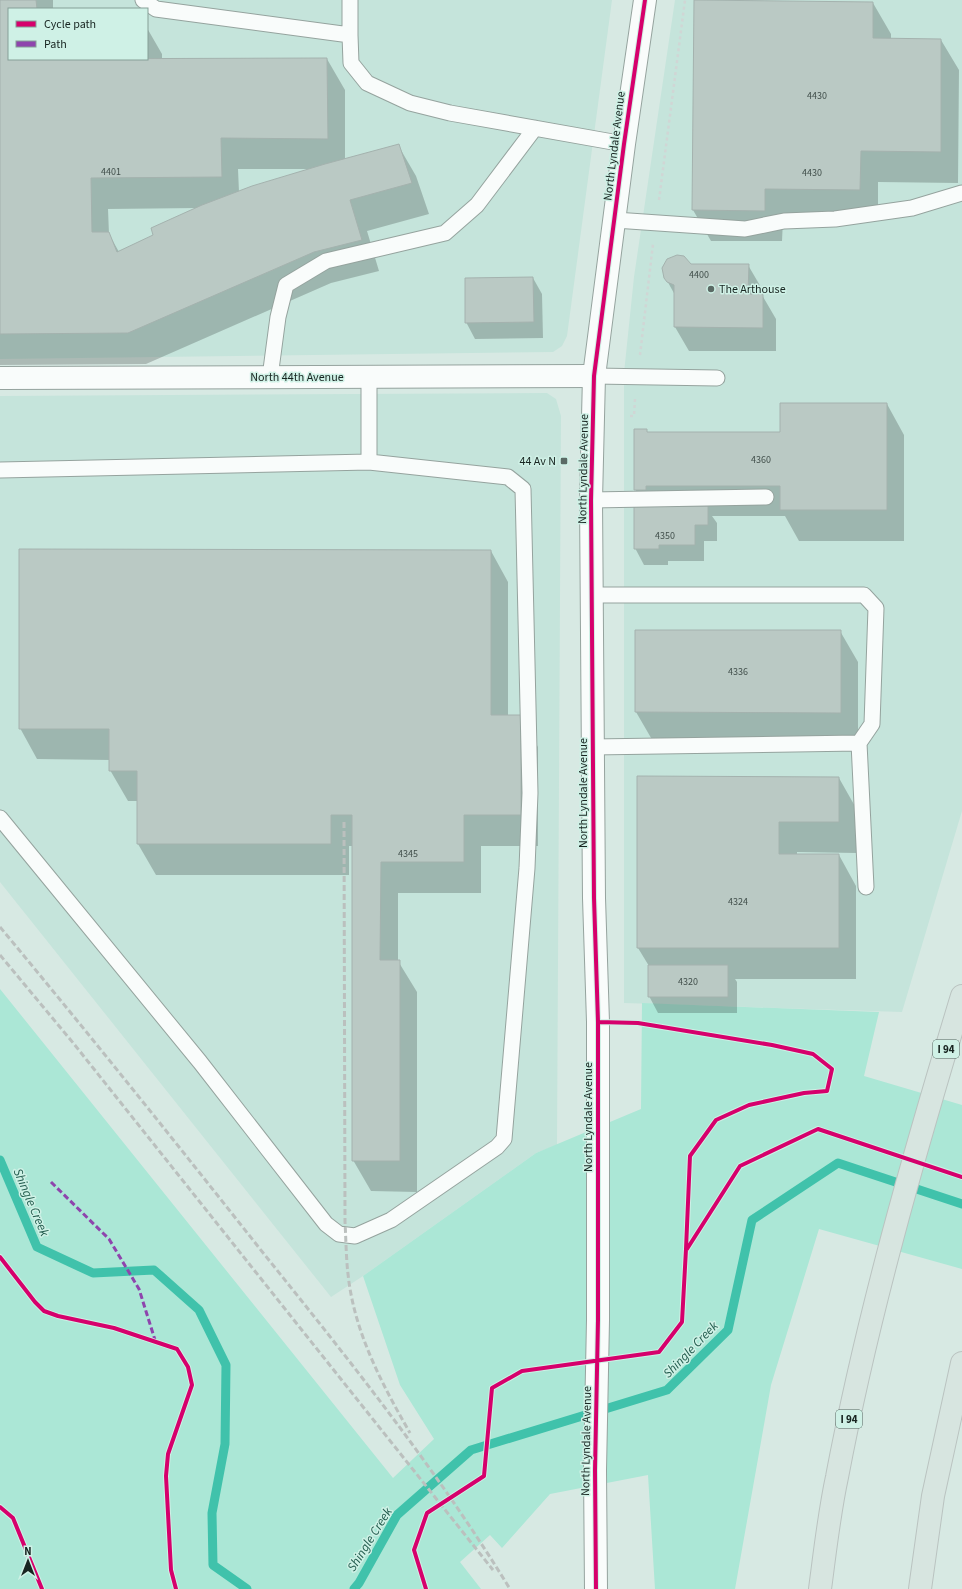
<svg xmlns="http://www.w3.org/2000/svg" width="962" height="1589" viewBox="0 0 962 1589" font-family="'Source Sans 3',sans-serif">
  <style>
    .built { fill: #c5e4db; fill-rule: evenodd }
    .green { fill: #abe7d6 }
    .shadow { fill: #0003; fill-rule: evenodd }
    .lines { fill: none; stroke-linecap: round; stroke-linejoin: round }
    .stream { stroke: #40c2ab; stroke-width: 9 }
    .building { fill: #bac9c4; stroke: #a4b2ae }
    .service-casing { stroke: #95a39e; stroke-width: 17 }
    .minor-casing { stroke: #95a39e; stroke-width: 24 }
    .tertiary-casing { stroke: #95a39e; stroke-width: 24 }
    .motorway-casing { stroke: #bac3c0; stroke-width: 24 }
    .path { stroke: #d0d6d5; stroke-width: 2.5; stroke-dasharray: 3 3; stroke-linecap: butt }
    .service { stroke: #f9fcfb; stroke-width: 15 }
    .minor { stroke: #f9fcfb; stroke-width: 22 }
    .tertiary { stroke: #f9fcfb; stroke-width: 22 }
    .motorway { stroke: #d7e5e0; stroke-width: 22 }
    .rail { stroke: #bbc0be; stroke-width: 3; stroke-dasharray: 6 3; stroke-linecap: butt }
    .quiet { stroke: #8e44ad; stroke-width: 3; stroke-dasharray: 6 3; stroke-linecap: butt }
    .cycleway-casing { stroke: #cff1e6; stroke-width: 6 }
    .cycleway { stroke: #d6006c; stroke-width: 4 }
    .poi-dot { fill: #5b6a65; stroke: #cff1e6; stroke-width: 1.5 }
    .labels { text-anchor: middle; stroke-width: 3; stroke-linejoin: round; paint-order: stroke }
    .number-label { font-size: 10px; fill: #404e4a }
    .shield { fill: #cff1e6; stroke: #4f625c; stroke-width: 1 }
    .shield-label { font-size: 11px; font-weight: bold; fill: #182521 }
    .street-label { font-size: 12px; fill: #182521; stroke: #cff1e6 }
    .poi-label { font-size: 12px; fill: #182521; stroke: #cff1e6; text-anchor: start }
    .water-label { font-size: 13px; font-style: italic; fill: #245d4f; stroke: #cff1e6 }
  </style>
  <rect width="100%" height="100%" fill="#d7e9e3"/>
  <path class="built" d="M0 0H612L567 336 562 346 553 352 0 359ZM9 9H147V59H9Z
    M675 0H962V811L902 1012 624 1003V373L634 277Z
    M547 393 556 399 561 416 557 1145 536 1153 363 1276 331 1297 0 882V396Z"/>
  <path class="green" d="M0 989 393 1478 434 1439 400 1385 363 1276 536 1153 641 1109 642 1003 879 1012 864 1076 962 1105V1269L819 1229 771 1385 735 1589H655L648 1475 550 1494 502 1548 490 1535 460 1562 481 1589H0Z"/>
  <path class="shadow" d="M0 0H53V9H9V59H147V28L162 54V60L327 59 345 90V160L398 145 416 176 429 214 367 231 379 271 331 283 146 364 0 365ZM238 169H309L239 192ZM198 208 154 236 119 252 109 234 108 209Z
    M695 1 873 3 891 34V39L941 40 959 70 958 183 878 182V221L783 220 782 241H711L693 210Z
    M691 265H748L762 289V295L776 319V351H689L675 327V295L665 277Z
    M533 278 542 294 543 338 475 339 466 322Z
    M887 404 904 435V541H799L785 516H712L717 523V541H704V561H668V565H644L635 548 645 507 635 489 646 430 648 433H781Z
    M491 551 508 582V716H521L538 747V846H481V893H398V961L417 992V1192L371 1191 353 1160V846H349V875H156L138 844V801H128L110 770V760L37 759 20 728Z
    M840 631 858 662V743H654L636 712Z
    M638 777 839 778 856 808V853L797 852V855H839L856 886V979H735L737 982V1013H658L649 996V966L638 948Z"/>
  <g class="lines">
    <path class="stream" d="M0 1160 37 1247 93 1273 154 1270 199 1310 226 1365 225 1444 212 1513 213 1565 247 1589
      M354 1589 359 1583 397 1515 471 1450 667 1390 728 1330 752 1220 838 1163 962 1204"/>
  </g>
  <path class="building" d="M0 0H36L37 9H9V59L327 58 328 139 221 138 222 177 91 178 92 232H109L117 252 153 235 151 228 202 205 252 186 325 164 399 144 412 183 350 200 362 240 314 252 128 333 0 334Z
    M694 0 873 2V38L941 39V152L861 151 860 190 765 189V211L692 210Z
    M677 255 684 256 691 264H749L748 294H763V328L674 327V285L667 282 664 278 662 268 667 259Z
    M533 277 534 322 465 323V278Z
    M780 403H887V510H780V486H646V490H634V429H647V432H780Z
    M634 506H708V525H695V545H659V549H634Z
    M19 549 491 550V715H521V815H464V862H381L380 960H400V1161H352V815H331V844H137V771H109V729H19Z
    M635 630H841V713L635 712Z
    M637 776 839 777V822H779V854H839V948H637Z
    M648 965H728V997H648Z"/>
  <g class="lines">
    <g class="service-casing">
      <path id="service" d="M143 0 156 9 350 35
        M350 0V35L351 63 367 83 410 103 450 113 624 144
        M615 220 745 229 784 221 835 219 912 208 962 193
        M369 376V462
        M594 376 717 378
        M270 377 278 317 286 285 326 261 445 233 477 205 535 128
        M0 470 369 462 508 477 523 489 530 793 527 868 504 1139 497 1147 391 1220 355 1236 339 1234 326 1224 200 1062 0 818
        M591 500 766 497
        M592 595H864L876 608 872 724 859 743 592 747
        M859 743 866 887"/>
    </g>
    <g class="minor-casing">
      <path id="minor" d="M0 378 594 376"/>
    </g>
    <g class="tertiary-casing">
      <path id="tertiary" d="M596 1589 595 1470 598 1320V1022L594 898 591 500 594 376 624 144 645 0"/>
    </g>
    <g class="motorway-casing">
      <path id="motorway" d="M820 1589C825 1552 829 1514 837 1477 868 1314 914 1154 962 996
        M920 1589 933 1496 962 1363"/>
    </g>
    <path class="path" d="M659 200 685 0
      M640 355 653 244
      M630 416H634L635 399"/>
    <use href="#service" class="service"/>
    <use href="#minor" class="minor"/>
    <use href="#tertiary" class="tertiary"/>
    <use href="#motorway" class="motorway"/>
    <path class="rail" d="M344 822 345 1222C346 1239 346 1257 348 1274 354 1332 382 1384 410 1433
      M0 927C90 1035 177 1144 264 1254 351 1362 437 1470 510 1589
      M0 955 74 1044 493 1570"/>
    <path class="quiet" d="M51 1182 109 1239 139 1289 155 1340"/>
    <g class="cycleway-casing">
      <path id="cycleway" d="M687 1249 740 1166 818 1129 962 1177
        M0 1257 35 1302 44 1311 58 1316 114 1328 177 1349 188 1367 192 1385 168 1454 166 1476 171 1570 176 1589
        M0 1507 13 1518 42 1589
        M426 1589 414 1550 427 1513 484 1476 492 1388 522 1371 659 1352 682 1322 686 1249 690 1156 716 1120 749 1105 804 1093 827 1091 832 1069 813 1054 772 1045 638 1023 598 1022
        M596 1589 595 1470 598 1320V1022L594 898 591 500 594 376 624 144 645 0"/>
    </g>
    <use href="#cycleway" class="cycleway"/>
  </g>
  <g class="poi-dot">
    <circle cx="711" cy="289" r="4"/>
    <rect x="560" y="457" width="8" height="8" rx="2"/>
  </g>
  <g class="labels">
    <g class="number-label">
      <text x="817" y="99">4430</text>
      <text x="111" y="175">4401</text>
      <text x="812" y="176">4430</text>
      <text x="699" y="278">4400</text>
      <text x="761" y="463">4360</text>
      <text x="665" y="539">4350</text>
      <text x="738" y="675">4336</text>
      <text x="408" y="857">4345</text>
      <text x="738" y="905">4324</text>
      <text x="688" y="985">4320</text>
    </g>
    <g class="shield">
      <rect x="933" y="1040" width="26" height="18" rx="3"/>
      <rect x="836" y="1410" width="26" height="18" rx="3"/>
    </g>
    <g class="shield-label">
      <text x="946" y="1053">I 94</text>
      <text x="849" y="1423">I 94</text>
    </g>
    <g class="street-label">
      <text transform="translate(614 146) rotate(-83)" y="4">North Lyndale Avenue</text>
      <text x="297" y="381">North 44th Avenue</text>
      <text transform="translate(583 469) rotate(-89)" y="4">North Lyndale Avenue</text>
      <text transform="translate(583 793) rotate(-90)" y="4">North Lyndale Avenue</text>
      <text transform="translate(588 1117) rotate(-90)" y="4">North Lyndale Avenue</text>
      <text transform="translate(586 1441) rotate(-89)" y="4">North Lyndale Avenue</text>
    </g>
    <g class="poi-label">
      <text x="719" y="293">The Arthouse</text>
      <text x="556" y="465" text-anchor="end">44 Av N</text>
    </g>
    <g class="water-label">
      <text transform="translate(32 1202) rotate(67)" y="5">Shingle Creek</text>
      <text transform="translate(690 1349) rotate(-46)" y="5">Shingle Creek</text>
      <text transform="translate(369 1539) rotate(-58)" y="5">Shingle Creek</text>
    </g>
  </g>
  <rect x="8" y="8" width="140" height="52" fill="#cff1e6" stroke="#869f97"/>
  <rect x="16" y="21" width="20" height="6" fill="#d6006c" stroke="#869f97"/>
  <text x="44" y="28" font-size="12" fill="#182521">Cycle path</text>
  <rect x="16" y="41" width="20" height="6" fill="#8e44ad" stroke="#869f97"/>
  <text x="44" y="48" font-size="12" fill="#182521">Path</text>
  <g transform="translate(28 1561)" stroke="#cff1e6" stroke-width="3" paint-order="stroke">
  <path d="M0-3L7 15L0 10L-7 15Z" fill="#182521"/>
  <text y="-6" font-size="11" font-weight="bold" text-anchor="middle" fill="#182521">N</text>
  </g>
</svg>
